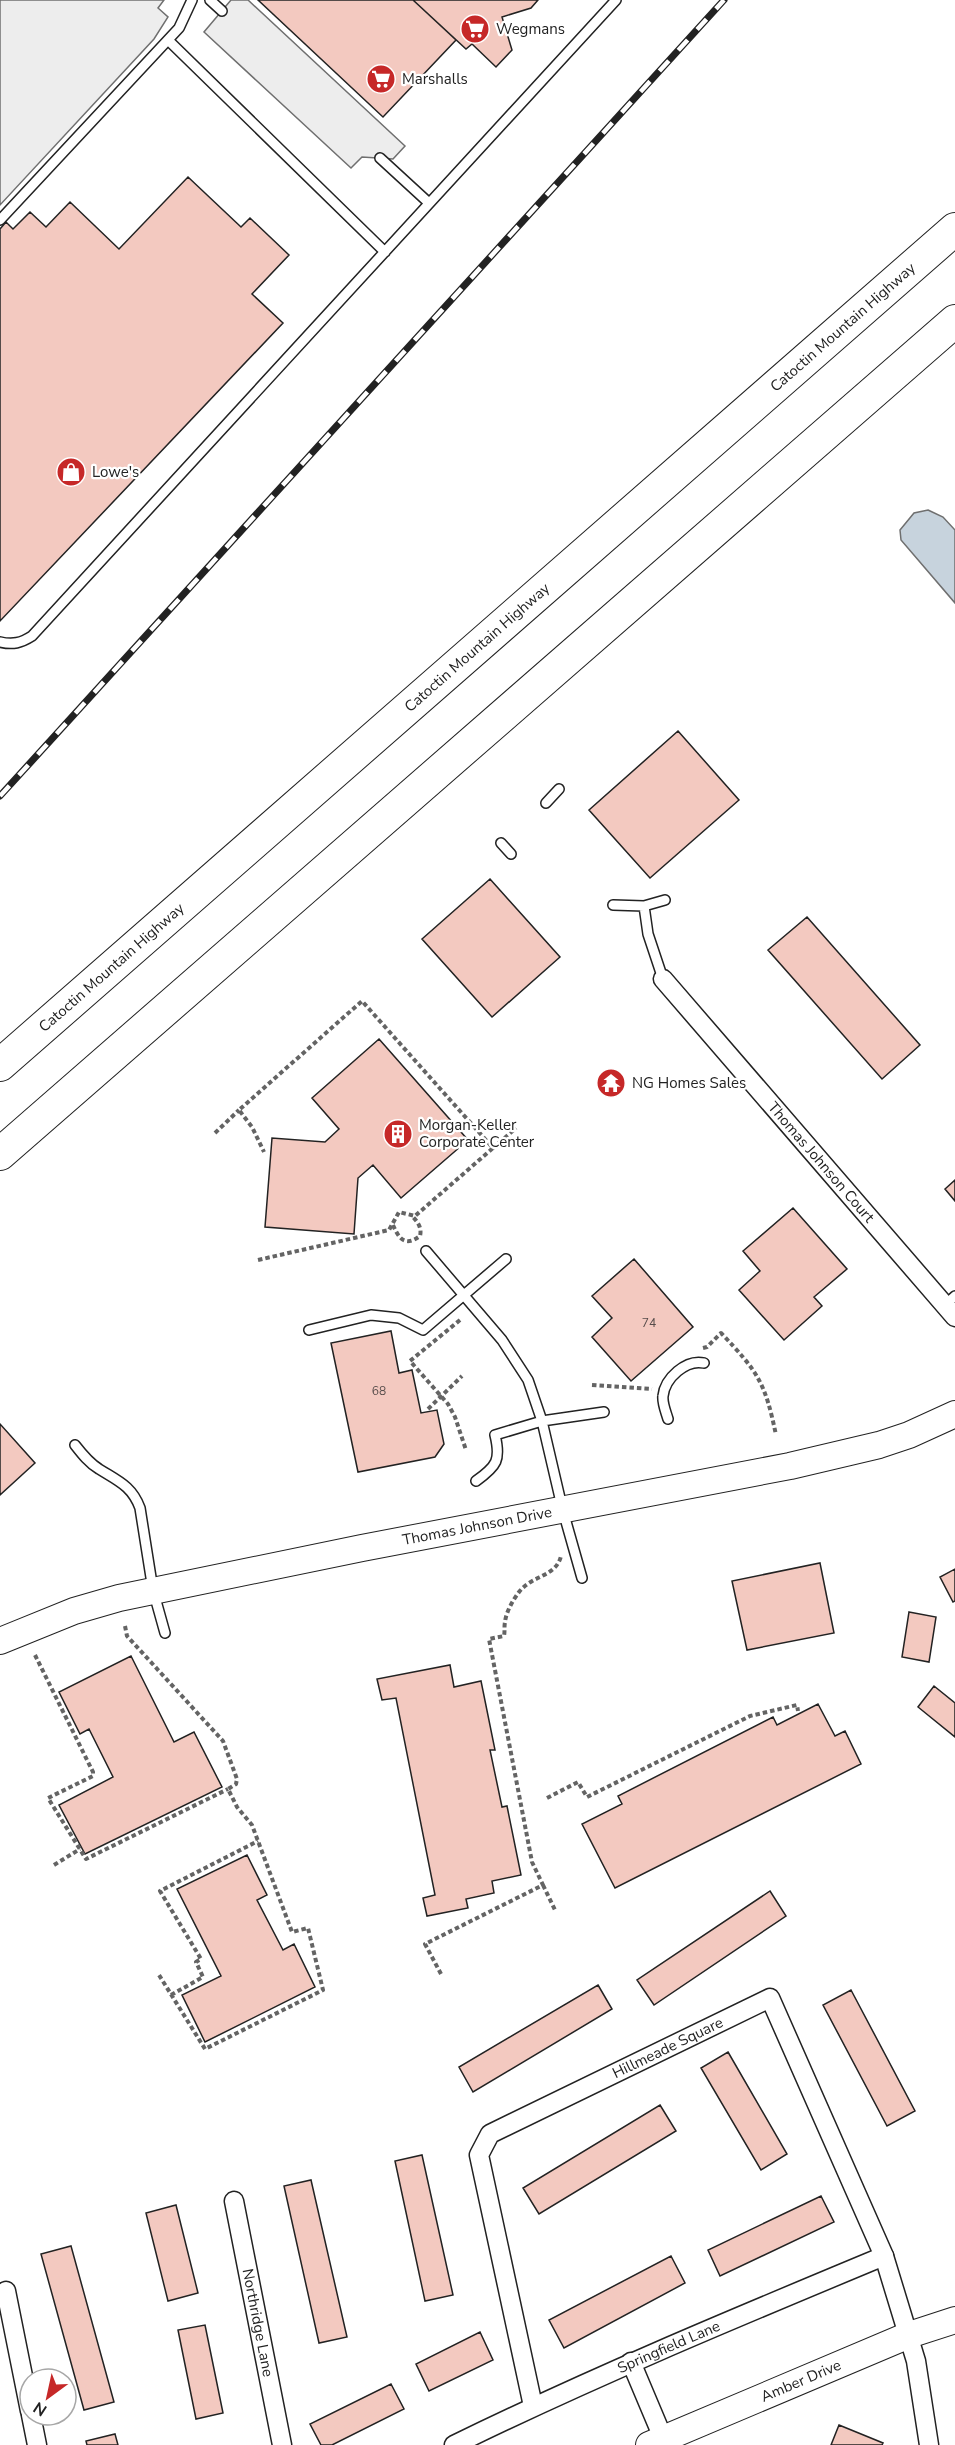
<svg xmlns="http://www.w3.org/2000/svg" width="955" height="2445" viewBox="0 0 955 2445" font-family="'Nunito Sans',sans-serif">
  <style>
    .parking { fill: #ededed; stroke: #6f6f6f; stroke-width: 1.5 }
    .water { fill: #c7d3dd; stroke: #6f6f6f; stroke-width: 1.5 }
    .building { fill: #f3c9c0; stroke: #222; stroke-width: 1.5 }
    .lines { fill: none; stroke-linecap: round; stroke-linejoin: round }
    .lane-casing { stroke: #222; stroke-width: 12 }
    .street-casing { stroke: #222; stroke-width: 21 }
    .secondary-casing { stroke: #222; stroke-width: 28 }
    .highway-casing { stroke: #222; stroke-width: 34 }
    .path { stroke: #646464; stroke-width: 4; stroke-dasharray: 4.5 3; stroke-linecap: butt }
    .lane { stroke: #fff; stroke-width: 9 }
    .street { stroke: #fff; stroke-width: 18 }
    .secondary { stroke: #fff; stroke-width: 26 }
    .highway { stroke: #fff; stroke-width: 32 }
    .rail-casing { stroke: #222; stroke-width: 7 }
    .rail { stroke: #fff; stroke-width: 4.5; stroke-dasharray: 14; stroke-linecap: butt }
    .labels { text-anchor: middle; stroke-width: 4.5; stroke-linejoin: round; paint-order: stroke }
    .number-label { font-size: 12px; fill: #564c4a }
    .poi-label { font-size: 15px; fill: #222; stroke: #fff; text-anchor: start }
    .street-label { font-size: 15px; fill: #222; stroke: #fff }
  </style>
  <rect width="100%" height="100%" fill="#fff"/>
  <path class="parking" d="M0 0H164L158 8 168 17 154 39 0 205Z
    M231 0H248L405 146 393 159 362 157 351 168 204 32Z"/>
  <path class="water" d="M928 510 943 517 955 530V603L901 540 900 530 914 513Z"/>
  <path class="building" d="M258 0H413L456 40 383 117Z
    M413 0H538L531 8 502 17 512 50 496 67 472 44 466 49Z
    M188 177 241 227 250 218 289 255 252 294 283 323 0 621V229L6 222 13 229 30 212 46 227 70 202 119 249Z
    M678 731 739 800 650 878 589 810Z
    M490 879 560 957 492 1017 422 939Z
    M807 917 920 1045 882 1079 768 950Z
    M379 1039 468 1140 401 1198 373 1165 358 1178 354 1234 265 1227 272 1138 325 1142 339 1129 312 1098Z
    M955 1180V1201L945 1189Z
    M793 1208 847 1269 814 1297 822 1306 784 1340 739 1290 760 1271 743 1251Z
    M634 1259 693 1327 631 1381 592 1337 612 1318 592 1296Z
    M391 1331 399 1373 412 1370 421 1413 437 1410 444 1444 435 1457 358 1472 331 1343Z
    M0 1424 35 1463 0 1495Z
    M820 1563 834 1633 747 1650 732 1581Z
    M955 1569V1601L953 1602 940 1577Z
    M909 1612 936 1617 929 1662 902 1657Z
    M131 1656 174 1742 194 1732 222 1787 85 1854 59 1805 113 1777 89 1729 80 1734 59 1692Z
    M450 1665 454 1687 481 1681 495 1750H490L502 1807 507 1806 521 1875 492 1881 494 1893 466 1899 468 1908 427 1916 423 1898 435 1895 396 1698 382 1700 377 1679Z
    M934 1686 955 1703V1737L918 1707Z
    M818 1704 835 1736 845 1731 861 1764 615 1888 582 1824 622 1804 618 1796 773 1717 777 1725Z
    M247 1855 267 1895 257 1900 283 1950 294 1944 315 1987 205 2042 182 1995 221 1976 177 1889Z
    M770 1891 786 1916 654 2005 637 1980Z
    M598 1985 612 2009 473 2092 459 2067Z
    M851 1990 915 2111 887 2126 823 2005Z
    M728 2052 787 2154 761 2170 701 2068Z
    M660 2105 676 2131 539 2214 523 2188Z
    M422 2155 453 2295 425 2301 395 2161Z
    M311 2180 347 2337 319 2343 284 2186Z
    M821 2196 834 2222 720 2276 708 2250Z
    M176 2205 198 2293 168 2301 146 2213Z
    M71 2246 114 2402 84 2410 41 2254Z
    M671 2256 685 2283 564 2348 549 2320Z
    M205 2325 223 2413 196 2419 178 2330Z
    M480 2332 493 2360 429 2391 416 2364Z
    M391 2384 404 2409 332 2445H321L310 2424Z
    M839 2425 883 2443 882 2445H831Z
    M115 2434 118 2445H87L86 2441Z"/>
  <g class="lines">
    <g class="lane-casing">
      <path id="lane" d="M210 0 222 11
        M168 40 385 252
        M380 158 429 203
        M0 220 179 28 192 0
        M0 642C13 645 21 643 32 636L616 0
        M546 803 559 789
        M501 843 511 854
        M613 905 644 906 665 900
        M644 906 648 934 663 979
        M426 1251 502 1340 528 1380 542 1421 563 1511 582 1578
        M945 1305 955 1296
        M309 1330 371 1315 399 1318 423 1330 506 1259
        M668 1419C666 1412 662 1403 663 1396 665 1378 686 1359 704 1363
        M75 1445C82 1454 89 1463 99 1469 118 1481 132 1486 140 1508L153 1590 165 1633
        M476 1481C497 1466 501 1460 495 1435L542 1421 604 1412"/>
    </g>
    <g class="street-casing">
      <g id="street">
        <path id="s1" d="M663 979 955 1317"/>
        <path id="s2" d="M234 2201 282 2445"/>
        <path d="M6 2291 30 2411"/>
        <path d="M631 2362 666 2445"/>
        <path id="s3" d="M533 2406 479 2155 490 2134 770 1998 884 2256 916 2361 929 2445"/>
        <path d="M31 2415 37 2445"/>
        <path id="s4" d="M454 2445C595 2376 740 2316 884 2256"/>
      </g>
    </g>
    <g class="secondary-casing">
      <g id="secondary">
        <path id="s5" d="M0 1641 74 1611 119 1598 362 1548 790 1466 879 1445 909 1435 955 1414"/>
        <path id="s6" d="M649 2445 909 2335 955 2320"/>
      </g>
    </g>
    <g class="highway-casing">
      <g id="highway">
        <path id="s7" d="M0 1065 955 229"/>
        <path d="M0 1154 955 321"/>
      </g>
    </g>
    <path class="path" d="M215 1133 239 1110
      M493 1148 516 1128
      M393 1225C399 1239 405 1247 420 1236 422 1228 418 1222 412 1216
      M258 1260 389 1230 399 1212 415 1216 493 1148 362 1001 239 1110 252 1127 264 1152
      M460 1320 410 1361 448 1404 455 1417 466 1450
      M703 1348 707 1347 721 1333C758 1372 765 1382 776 1435
      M592 1385 652 1389
      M428 1409 462 1376
      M125 1626 127 1636 223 1741 237 1779 236 1784 228 1789 237 1807 252 1825 292 1932 308 1928 323 1990 205 2049 159 1975
      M35 1655 93 1772V1776L48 1798 86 1859 228 1789
      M547 1798 578 1782 587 1797 750 1716 797 1705 798 1711
      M54 1865 80 1849
      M543 1885 556 1912
      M441 1974 425 1944 543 1885 532 1862 489 1639 504 1636C505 1631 504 1627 505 1622 506 1612 513 1600 519 1592 532 1575 556 1577 561 1556
      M171 1995 203 1977 196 1962 201 1959 160 1891 258 1841"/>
    <use href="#lane" class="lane"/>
    <use href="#street" class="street"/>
    <use href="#secondary" class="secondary"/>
    <use href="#highway" class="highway"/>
    <g class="rail-casing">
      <path id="rail" d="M0 796 724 0"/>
    </g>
    <use href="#rail" class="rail"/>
  </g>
  <defs>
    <g id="supermarket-disc" transform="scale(1.5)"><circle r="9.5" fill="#c62828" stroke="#fff"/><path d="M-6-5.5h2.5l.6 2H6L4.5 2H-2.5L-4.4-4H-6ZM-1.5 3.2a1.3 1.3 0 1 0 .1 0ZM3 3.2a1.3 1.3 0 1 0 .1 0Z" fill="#fff"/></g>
    <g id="shop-disc" transform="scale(1.5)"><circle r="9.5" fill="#c62828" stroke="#fff"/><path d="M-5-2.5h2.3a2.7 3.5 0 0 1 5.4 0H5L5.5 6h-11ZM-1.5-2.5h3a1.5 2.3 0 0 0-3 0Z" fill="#fff"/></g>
    <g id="temple-disc" transform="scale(1.5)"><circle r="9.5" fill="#c62828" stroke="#fff"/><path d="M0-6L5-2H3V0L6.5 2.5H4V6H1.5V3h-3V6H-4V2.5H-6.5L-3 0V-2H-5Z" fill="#fff"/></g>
    <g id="building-disc" transform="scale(1.5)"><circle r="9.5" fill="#c62828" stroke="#fff"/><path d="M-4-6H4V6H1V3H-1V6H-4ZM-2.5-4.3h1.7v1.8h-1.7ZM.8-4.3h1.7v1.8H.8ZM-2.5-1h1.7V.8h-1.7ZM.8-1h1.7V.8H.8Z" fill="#fff"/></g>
  </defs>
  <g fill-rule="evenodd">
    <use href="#supermarket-disc" x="475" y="29"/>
    <use href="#supermarket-disc" x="381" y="79"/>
    <use href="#shop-disc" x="71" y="472"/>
    <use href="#temple-disc" x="611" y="1083"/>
    <use href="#building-disc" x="398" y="1134"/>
  </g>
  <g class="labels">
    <g class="number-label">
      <text x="649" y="1327">74</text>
      <text x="379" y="1395">68</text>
    </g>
    <g class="poi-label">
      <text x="496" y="34">Wegmans</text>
      <text x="402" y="84">Marshalls</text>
      <text x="92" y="477">Lowe's</text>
      <text x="632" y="1088">NG Homes Sales</text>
      <text x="419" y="1130">Morgan-Keller<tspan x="419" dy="17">Corporate Center</tspan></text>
    </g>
    <g class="street-label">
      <text dy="5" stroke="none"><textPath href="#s7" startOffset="1120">Catoctin Mountain Highway</textPath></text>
      <text dy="5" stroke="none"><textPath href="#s7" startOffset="634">Catoctin Mountain Highway</textPath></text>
      <text dy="5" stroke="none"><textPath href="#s7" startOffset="148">Catoctin Mountain Highway</textPath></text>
      <text dy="5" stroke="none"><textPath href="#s1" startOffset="242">Thomas Johnson Court</textPath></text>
      <text dy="5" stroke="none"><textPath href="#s5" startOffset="492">Thomas Johnson Drive</textPath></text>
      <text dy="5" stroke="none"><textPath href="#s3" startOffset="478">Hillmeade Square</textPath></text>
      <text dy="5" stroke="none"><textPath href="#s2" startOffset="124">Northridge Lane</textPath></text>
      <text dy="5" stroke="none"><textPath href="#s4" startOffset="236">Springfield Lane</textPath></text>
      <text dy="5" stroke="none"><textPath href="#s6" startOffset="165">Amber Drive</textPath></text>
    </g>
  </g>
  <g transform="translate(48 2397) rotate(213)"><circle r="28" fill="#ffffff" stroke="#a7a7a7" stroke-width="1.5"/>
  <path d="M0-4.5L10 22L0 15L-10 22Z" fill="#c62828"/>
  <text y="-9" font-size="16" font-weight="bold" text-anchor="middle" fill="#222222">N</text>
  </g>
</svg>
